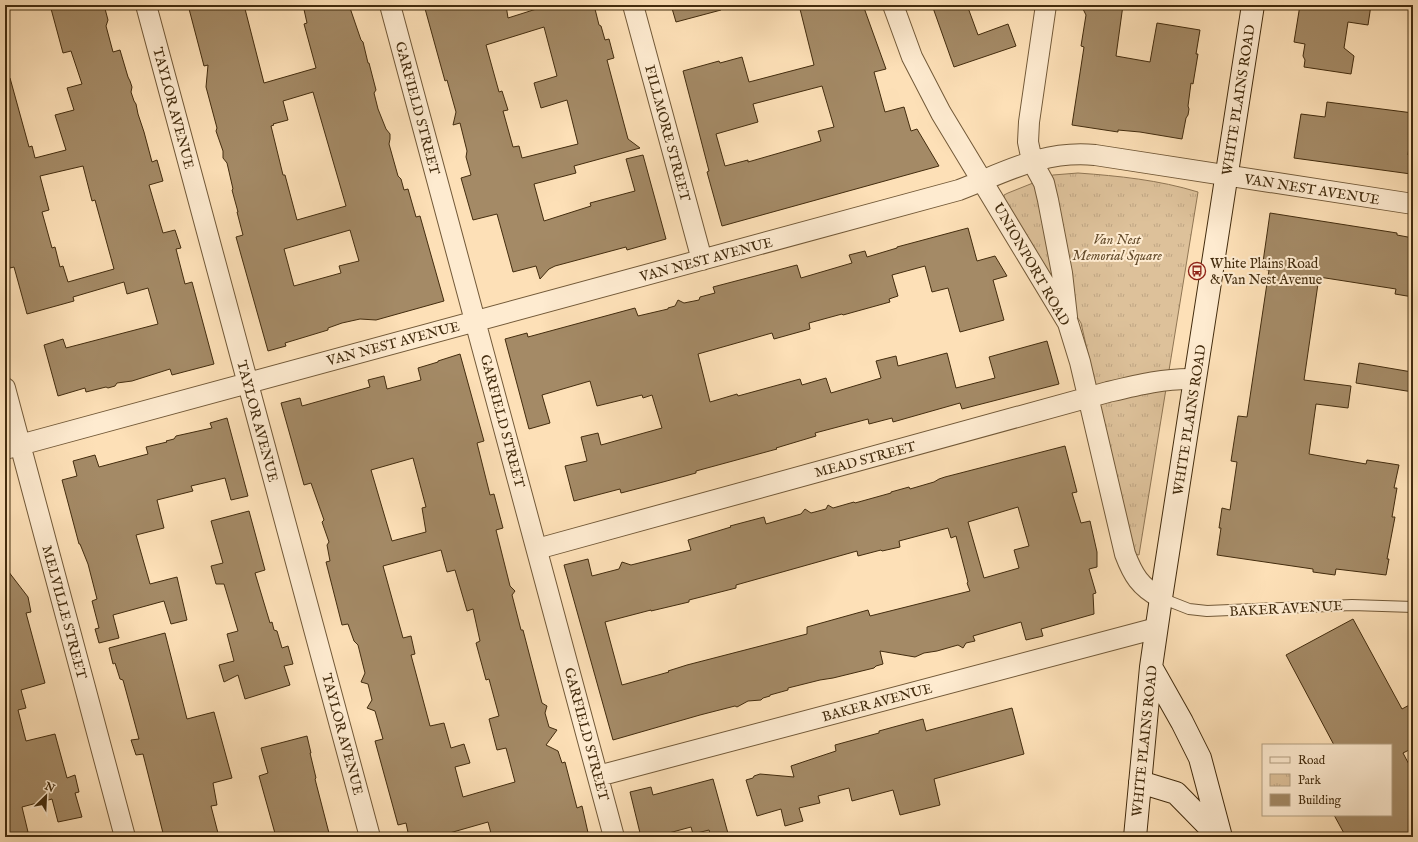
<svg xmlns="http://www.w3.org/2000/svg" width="1418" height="842" viewBox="0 0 1418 842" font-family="'IM FELL English',serif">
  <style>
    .park { fill: url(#park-tufts); stroke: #907654 }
    .building { fill: #a48a66; stroke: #432c0e; fill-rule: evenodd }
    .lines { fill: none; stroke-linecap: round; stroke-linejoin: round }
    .lane-casing { stroke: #725938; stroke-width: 12 }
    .street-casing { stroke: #725938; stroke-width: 22 }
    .secondary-casing { stroke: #432c0e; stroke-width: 24 }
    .lane { stroke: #feebd0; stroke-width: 10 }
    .street { stroke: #feebd0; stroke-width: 20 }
    .secondary { stroke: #feebd0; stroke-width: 22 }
    .labels { text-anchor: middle; stroke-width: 4; stroke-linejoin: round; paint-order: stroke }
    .street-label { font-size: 14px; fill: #432c0e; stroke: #feebd0 }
    .park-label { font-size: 14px; font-style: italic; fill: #624a2a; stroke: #feebd0 }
    .poi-label { font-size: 14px; fill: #432c0e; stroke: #feebd0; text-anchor: start }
  </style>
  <defs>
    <pattern id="park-tufts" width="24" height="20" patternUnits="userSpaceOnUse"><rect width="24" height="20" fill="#ddc19a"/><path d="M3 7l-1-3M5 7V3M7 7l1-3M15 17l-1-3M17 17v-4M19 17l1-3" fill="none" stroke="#bfa684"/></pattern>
  </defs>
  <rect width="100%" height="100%" fill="#fde0b7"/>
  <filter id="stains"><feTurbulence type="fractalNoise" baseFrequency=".005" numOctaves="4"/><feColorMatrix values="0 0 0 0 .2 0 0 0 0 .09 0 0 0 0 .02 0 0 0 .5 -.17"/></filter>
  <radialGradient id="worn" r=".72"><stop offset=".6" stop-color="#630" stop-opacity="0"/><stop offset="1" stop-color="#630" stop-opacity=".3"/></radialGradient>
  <path class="park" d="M1078 173C1119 176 1159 180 1198 192L1139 555 1134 554 1081 323 1004 200V195L1008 193 1053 175Z"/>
  <path class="building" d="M50 5H104L108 20 106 26 113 52 120 50 128 77 130 81 132 87 131 92 134 101 136 104 138 114 144 132 152 162 157 160 163 181 149 185 163 233 175 230 181 248 176 249 185 284 192 282 214 364 172 375 170 369 132 381 117 383 115 386 108 388 106 387 86 392 85 388 58 396 44 345 63 339 66 348 158 324 148 288 127 294 124 282 73 297 74 301 27 314 14 267 10 268 5 248V79L10 78 29 147 32 146 35 158 66 150 55 115 74 110 67 88 82 84 71 51 63 53ZM83 166 92 201 95 200 114 269 68 282 63 266 60 267 55 247 52 248 42 212 49 210 40 176Z
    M188 5H244L264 83 316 68 304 24 307 23 303 5H349L361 40 363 42 368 63H369L376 90 374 93 378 109 386 129 390 134V139L389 144 398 176 401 179 404 190 408 189 416 217 420 216 444 301 376 320 360 319 342 323 328 328V330L285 343 286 346 268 351 236 237 243 235 237 212H238L232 190 233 189 227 163 223 158V151L216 131 217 128 206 87 208 65 204 66ZM313 92 346 206 297 220 285 175H283L271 126 274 125 273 124 288 120 283 101ZM350 230 359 261 339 266 341 273 294 286 284 249Z
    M424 5H506L508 18 549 5H594L599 25 601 26 605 40 609 39 614 58 607 60 628 139 640 148 574 166 576 173 534 184 544 221 591 206 590 203 635 191 626 159 643 155 666 239 627 250 626 247 555 266 549 269 540 279 536 266 513 272 497 214 473 220 461 178 471 175 466 157 467 151 460 123 453 125 456 112 447 80 445 81ZM544 27 557 76 534 83 541 108 567 100 578 144 522 158 519 146 513 147 503 111 508 110 502 91 499 92 486 45Z
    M671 5H720L721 10 676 22Z
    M799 5H863L886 69 874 72 885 112 904 107 911 131 917 129 939 166 722 226 707 172 709 171 683 71 719 61 720 63 742 57 749 82 814 65ZM822 86 834 127 818 131 821 141 748 162V160L725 166 716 134 758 122 753 104Z
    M932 5H967L978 35 1008 24 1016 46 954 67Z
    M1081 5H1123L1116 56 1150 62 1157 23 1200 30 1196 54H1198L1193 84 1191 83 1188 106 1189 109 1188 115 1186 118 1182 139 1140 132 1118 130V132L1072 125 1084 47 1081 46 1086 15Z
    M1300 5H1371L1368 25 1348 22 1344 48 1354 56 1351 74 1304 67 1305 60 1303 56 1305 44 1294 42Z
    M1327 102 1413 113 1408 155 1413 156 1411 174 1294 158 1301 114 1325 117Z
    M1270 213 1397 233V235L1413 238V297L1395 294 1396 289 1319 277 1304 380 1351 386 1348 408 1316 404 1309 454 1366 464 1367 460 1399 465 1394 488H1397L1392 517H1395L1387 559H1389L1386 575 1336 569 1335 575 1313 572V569L1217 555 1221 528H1219L1222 508 1230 510 1237 462 1231 461 1238 416 1247 417 1269 270 1262 269Z
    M968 228 977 261 995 256 1007 276 993 280 1004 320 960 332 948 288 932 292 925 266 892 275 898 296 889 299 890 302 843 315 842 314 809 323 810 329 774 339 772 333 698 354 710 402 737 394 738 396 800 379 802 385 826 378 831 393 881 378 876 361 896 356 898 366 947 353 956 388 995 378 989 357 1047 341 1059 384 962 409 960 403 893 422 892 418 869 424 868 419 815 433 816 436 776 448 777 449 696 471V473L663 482 621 493 620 489 574 501 565 466 587 461 581 437 598 433 601 445 662 428 652 395 643 398 642 395 597 406 590 381 542 395 550 423 529 429 505 339 527 333 528 337 635 308 638 316 668 309V308L675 306 678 300 684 303 699 300 700 297 715 293 713 287 797 265 801 278 852 263 849 255 865 251 867 257 897 248V247Z
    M460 354 484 441 477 443 490 495 494 494 503 528 496 530 510 586 515 591 512 595 521 630H523L542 703 547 706 545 713 549 727 557 730 546 745 558 751 562 763 565 762 577 808 582 806 589 837H492L488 822 446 834 447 837H409L406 823 398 825 375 741 383 739 375 711 367 708 372 700 368 684 361 682 365 673 358 645 354 641 348 624 342 625 326 562 330 561 327 545 329 542 322 522 324 520 311 483 304 485 281 403 300 398 302 406 370 387 368 380 384 376 387 389 421 380 418 368 438 362V361ZM413 458 426 507 422 508 426 532 392 541 371 470ZM441 550 447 572 455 570 467 611 473 609 480 641 476 643 486 680 489 679 499 716 489 719 497 750 506 748 515 782 463 797 455 767 470 763 464 744 451 748 444 723 430 726 411 655 415 654 411 636 403 638 383 566Z
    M1359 363 1412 372 1411 379 1413 381V392L1356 383Z
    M227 418 248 496 231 500 225 478 191 486 193 491 157 500 164 528 136 535 150 584 177 577 187 620 171 624 164 601 113 615 119 638 99 643 95 629 99 628 92 601 97 599 88 564 80 544H79L62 480 77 476 73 461 95 455 99 467 148 454 146 447 167 442 166 441 174 439 176 436 212 428 210 423Z
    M1065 446 1077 492 1072 493 1081 523 1090 521 1097 552V567L1089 569 1096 593 1093 594 1094 614 1041 629 1043 636 1026 640 1021 622 973 636 975 641 966 643 963 648 958 645 937 651 924 653 915 657 880 651 883 664 876 666 874 668 833 678 820 680 788 688V690L770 695V696L763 698 761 700 748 701 737 707 735 706 700 715 613 740 564 565 588 559 592 576 619 569 622 562 631 565 691 550 688 540 731 527 730 526 764 517 766 524 801 514 805 509 811 513 826 509 828 505 833 508 854 502 855 503 891 493V492L909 487 910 489 934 482 939 479 945 477ZM1018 507 1029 546 1014 550 1019 568 984 578 968 522ZM948 528 951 538 956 536 968 582 967 583 970 591 870 616 868 610 807 627V634L687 665 668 671 669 672 622 685 605 622 651 610V611L689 602V600L736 588V585L857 551 858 556 881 550 882 551 900 547 899 541Z
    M249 511 265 570 255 573 270 623 272 622 274 630 277 631 282 648 288 646 293 664 284 666 290 685 245 699 238 675 224 682 219 665 234 661 227 634 238 631 224 584H216L211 566 223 563 211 521Z
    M5 567 28 597 31 612 26 613 45 683 21 690 26 708 18 710 26 741 55 734 67 778 75 775 79 792 75 793 82 817 58 822 52 799 22 807 28 832 8 837H5Z
    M1353 619 1402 709 1413 703V748L1403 753 1413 772V837H1346L1334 815H1391V745H1334L1286 655Z
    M165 633 187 719 214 712 232 778 213 783 217 805 211 806 219 837H164L143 754 136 755 131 740 139 739 123 680 120 679 115 663 113 664 109 648Z
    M1012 708 1024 754 934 779 940 805 900 815 893 790 852 801 849 788 818 796 820 803 799 808 803 821 785 826 781 809 757 816 746 780 753 778 754 776 760 774 794 777 791 766 836 751 835 745 879 733V731L923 719 926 731Z
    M307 736 311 753H310L316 778 315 779 330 837H276L259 776 268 773 261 748Z
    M713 779 729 837H711L709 830 693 834 691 827 654 837H641L630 792 651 787 653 795Z"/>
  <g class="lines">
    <g class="lane-casing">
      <path id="lane" d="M1161 598 1189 609 1207 611 1352 605 1413 607"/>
    </g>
    <g class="street-casing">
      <path id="street" d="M146 5 370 837
        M390 5 614 837
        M633 5 702 260
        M893 5 912 57 941 113 1068 323 1080 362 1125 554C1133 575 1140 587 1161 598
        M1046 5 1029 122 1028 142 1032 161 1044 183 1048 200 1062 273 1067 317
        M5 388 125 837
        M5 449 959 190C1006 172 1043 150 1095 155L1413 204
        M537 549 1108 392C1137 385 1165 378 1195 379
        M598 776 1157 628"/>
    </g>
    <g class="secondary-casing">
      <path id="secondary" d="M1151 667 1182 722 1200 758 1221 837
        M1140 782 1176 793 1219 837
        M1135 837 1151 667 1161 598 1253 5"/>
    </g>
    <use href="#lane" class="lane"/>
    <use href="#street" class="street"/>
    <use href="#secondary" class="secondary"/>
  </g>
  <defs>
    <g id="bus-ring" transform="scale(0.9)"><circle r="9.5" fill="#feebd0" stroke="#8f2418" stroke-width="1.5"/><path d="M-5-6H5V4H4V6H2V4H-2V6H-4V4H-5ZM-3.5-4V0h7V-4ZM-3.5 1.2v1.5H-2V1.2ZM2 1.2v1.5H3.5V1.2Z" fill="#8f2418"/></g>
  </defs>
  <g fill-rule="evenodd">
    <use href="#bus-ring" x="1197" y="271"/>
  </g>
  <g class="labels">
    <g class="street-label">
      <text transform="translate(1238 100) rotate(-81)" y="5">WHITE PLAINS ROAD</text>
      <text transform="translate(174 108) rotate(75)" y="5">TAYLOR AVENUE</text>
      <text transform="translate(418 108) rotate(75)" y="5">GARFIELD STREET</text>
      <text transform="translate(668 133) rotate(75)" y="5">FILLMORE STREET</text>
      <text transform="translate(1312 189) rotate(9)" y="5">VAN NEST AVENUE</text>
      <text transform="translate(706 259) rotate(-15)" y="5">VAN NEST AVENUE</text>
      <text transform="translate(1032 264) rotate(60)" y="5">UNIONPORT ROAD</text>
      <text transform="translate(393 343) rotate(-15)" y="5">VAN NEST AVENUE</text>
      <text transform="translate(1189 420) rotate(-81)" y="5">WHITE PLAINS ROAD</text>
      <text transform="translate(258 421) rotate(75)" y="5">TAYLOR AVENUE</text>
      <text transform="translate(503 421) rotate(75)" y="5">GARFIELD STREET</text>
      <text transform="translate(865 459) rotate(-15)" y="5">MEAD STREET</text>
      <text transform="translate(1286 608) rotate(-3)" y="5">BAKER AVENUE</text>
      <text transform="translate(65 612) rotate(75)" y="5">MELVILLE STREET</text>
      <text transform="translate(877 702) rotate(-15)" y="5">BAKER AVENUE</text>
      <text transform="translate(343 734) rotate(75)" y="5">TAYLOR AVENUE</text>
      <text transform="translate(587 734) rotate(75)" y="5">GARFIELD STREET</text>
      <text transform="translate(1144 741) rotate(-84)" y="5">WHITE PLAINS ROAD</text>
    </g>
    <g class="park-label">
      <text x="1117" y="244">Van Nest<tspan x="1117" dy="16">Memorial Square</tspan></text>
    </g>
    <g class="poi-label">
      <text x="1210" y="268">White Plains Road<tspan x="1210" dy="16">&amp; Van Nest Avenue</tspan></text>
    </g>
  </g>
  <rect width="1418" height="842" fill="none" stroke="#fde0b7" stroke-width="20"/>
  <rect x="6" y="6" width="1406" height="830" fill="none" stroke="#432c0e" stroke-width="2"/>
  <rect x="10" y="10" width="1398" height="822" fill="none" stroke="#432c0e"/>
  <rect x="1262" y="744" width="130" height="72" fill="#feebd0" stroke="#b39f82"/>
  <rect x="1270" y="757" width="20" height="6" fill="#feebd0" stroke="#b39f82"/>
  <text x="1298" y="764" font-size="12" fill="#432c0e">Road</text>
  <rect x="1270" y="774" width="20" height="12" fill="url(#park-tufts)" stroke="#b39f82"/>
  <text x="1298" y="784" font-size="12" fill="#432c0e">Park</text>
  <rect x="1270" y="794" width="20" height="12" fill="#a48a66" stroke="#b39f82"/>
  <text x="1298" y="804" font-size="12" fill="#432c0e">Building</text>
  <g transform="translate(46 796) rotate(24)" stroke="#feebd0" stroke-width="3" paint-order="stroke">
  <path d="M0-3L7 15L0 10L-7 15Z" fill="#432c0e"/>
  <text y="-6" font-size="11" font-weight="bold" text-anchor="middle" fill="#432c0e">N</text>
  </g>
  <rect width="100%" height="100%" filter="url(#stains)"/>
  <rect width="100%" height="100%" fill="url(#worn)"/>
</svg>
